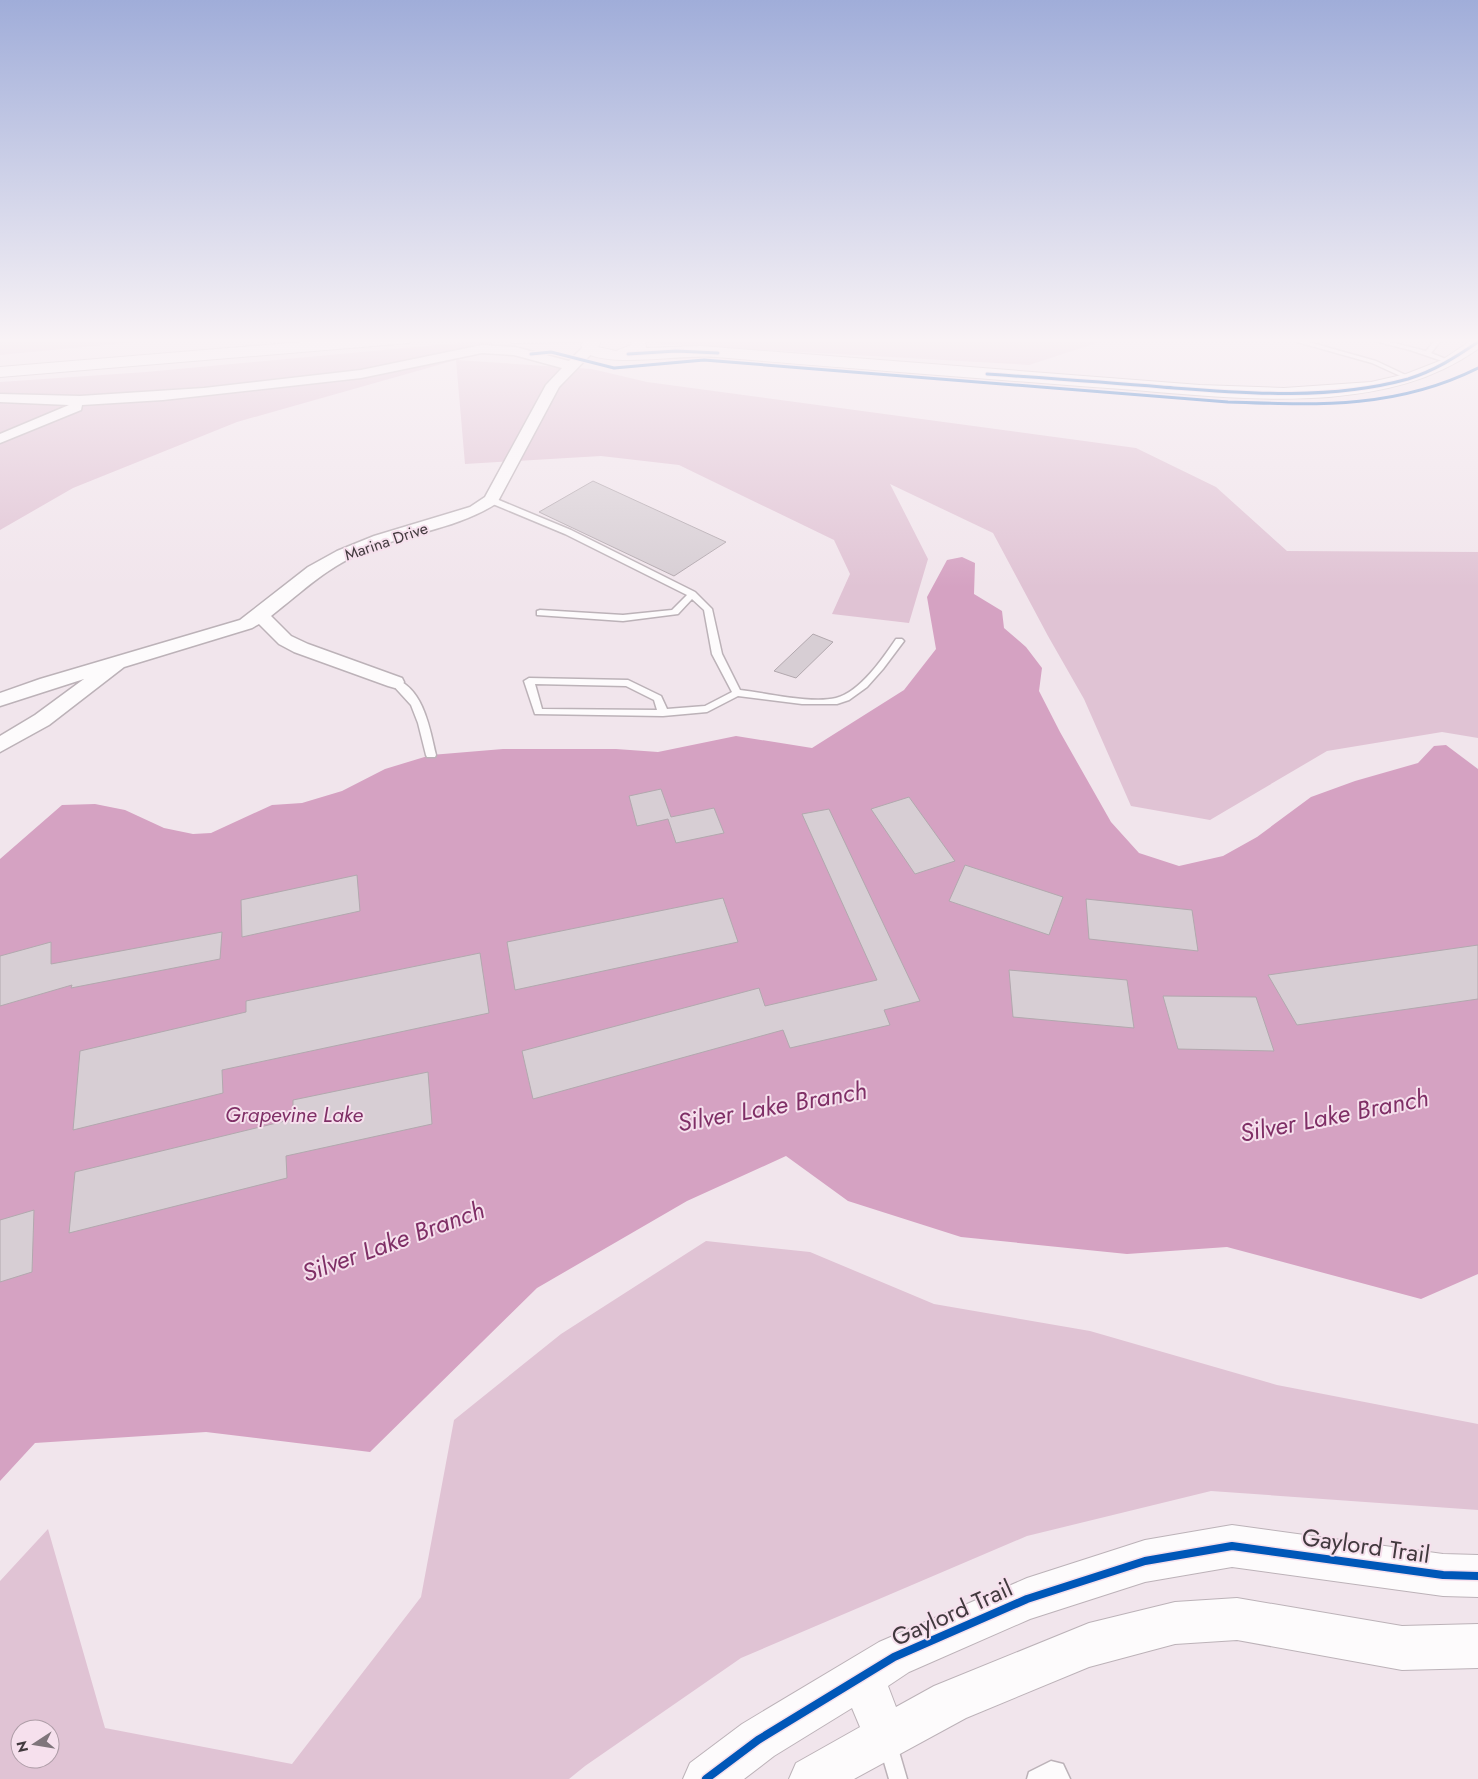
<svg xmlns="http://www.w3.org/2000/svg" width="1478" height="1779" viewBox="0 0 1478 1779" font-family="Jost,sans-serif">
  <style>
    .green { fill: #e0c3d4; fill-rule: evenodd }
    .water { fill: #d5a2c2 }
    .building { fill: #d7ced4; stroke: #b2a8ae }
    .lines { fill: none; stroke-linecap: round; stroke-linejoin: round }
    .service-casing { stroke: #bcb2b8; stroke-width: 3 }
    .minor-casing { stroke: #bcb2b8; stroke-width: 3 }
    .tertiary-casing { stroke: #bcb2b8; stroke-width: 2 }
    .service { fill: #fdfbfc; fill-rule: evenodd }
    .minor { fill: #fdfbfc; fill-rule: evenodd }
    .tertiary { fill: #fdfbfc; fill-rule: evenodd }
    .cycleway-far1-casing { stroke: #f6e0ed; stroke-width: 5 }
    .cycleway-casing { stroke: #f6e0ed; stroke-width: 11 }
    .cycleway-far1 { stroke: #0057b8; stroke-width: 3 }
    .cycleway { stroke: #0057b8; stroke-width: 8 }
    .labels { text-anchor: middle; stroke-width: 4; stroke-linejoin: round; paint-order: stroke }
    .far-street-label { font-size: 16px; fill: #42393e; stroke: #f6e0ed }
    .water-label { font-size: 21px; font-style: italic; fill: #7f2f66; stroke: #f6e0ed }
    .near-street-label { font-size: 24px; fill: #42393e; stroke: #f6e0ed }
    .near-water-label { font-size: 25px; font-style: italic; fill: #7f2f66; stroke: #f6e0ed }
  </style>
  <rect width="100%" height="100%" fill="#f1e5ec"/>
  <path class="green" d="M0 338H178L0 355Z
    M648 338H1112L1029 365 661 344Z
    M491 340 494 349 457 360 592 369 647 382 1136 448 1216 487 1287 551 1478 552V738L1442 732 1327 751 1210 820 1131 806 1084 699 1048 636 993 533 890 484 928 559 909 623 832 614 850 574 834 540 679 465 601 456 465 464 456 360 237 422 73 488 0 530V382L146 372Z
    M706 1241 810 1252 934 1304 1090 1331 1277 1385 1478 1424V1510L1211 1491 1027 1536 741 1658 585 1766 569 1779H0V1581L48 1529 105 1728 292 1764 421 1597 454 1420 561 1334ZM20 1729H50V1759H20Z"/>
  <path class="water" d="M962 557 975 563 974 594 1002 611 1004 628 1026 647 1042 668 1039 691 1060 732 1111 822 1139 853 1179 866 1223 856 1257 837 1311 797 1355 781 1418 763 1434 746 1446 745 1478 769V1274L1421 1299 1227 1247 1127 1254 961 1237 848 1201 786 1156 687 1201 537 1288 370 1452 206 1432 35 1443 0 1481V859L62 805 95 804 125 810 164 828 193 834 211 833 272 805 302 803 342 791 385 769 431 755 503 749H616L658 752 736 736 812 748 904 690 936 649 927 597 947 560Z"/>
  <path class="building" d="M593 481 726 542 674 576 539 512Z
    M813 634 833 642 796 678 774 671Z
    M661 789 671 817 714 808 724 833 676 843 668 819 637 826 629 796Z
    M909 797 955 861 915 874 871 809Z
    M829 809 920 1001 884 1010 890 1025 790 1048 783 1030 533 1099 522 1051 759 988 765 1006 877 980 802 814Z
    M965 865 1063 897 1049 935 949 901Z
    M357 875 360 911 242 937 241 900Z
    M723 898 738 942 515 990 507 942Z
    M1086 899 1192 910 1198 951 1089 939Z
    M222 932 220 959 71 988 72 985 0 1006V956L51 942V964Z
    M1478 945V999L1297 1025 1268 975Z
    M480 953 489 1013 222 1070 223 1093 73 1130 80 1051 246 1012V1001Z
    M1009 970 1127 980 1134 1028 1013 1017Z
    M1163 996 1256 997 1274 1051 1178 1049Z
    M428 1072 432 1124 286 1156 287 1178 69 1233 75 1172 293 1119V1100Z
    M34 1210 32 1272 0 1282V1220Z"/>
  <g class="lines">
    <g class="service-casing">
      <path id="service" d="M1283 338H1294L1376 361 1412 378 1407 379 1372 363Z
        M1363 338H1374L1426 351 1437 338H1443L1431 353 1453 362 1448 363 1410 350Z
        M1468 338H1478V342Z
        M488 498H494L571 530 695 592 712 609 722 654 740 690C767 693 811 704 836 698 860 692 883 658 896 639H902L904 641 883 669 867 687 849 700 837 704H802L738 696 707 712 663 716 535 714 524 681 529 678 628 680 661 696 667 709 705 706 732 692 712 654 704 610 692 599 678 614 623 621 537 615V611L540 610 623 615 672 610 687 595 565 534 488 502ZM535 684 626 686 654 700 657 710 542 709Z
        M395 679C424 689 430 730 436 755L435 757H427L426 755 418 723 411 705 390 682Z
        M888 1736 895 1738 907 1779H889L879 1745 881 1738Z
        M1051 1761 1063 1764 1070 1779H1027L1029 1772Z"/>
    </g>
    <g class="minor-casing">
      <path id="minor" d="M590 344 597 348 559 387 497 503C459 528 410 533 368 550 329 565 303 591 271 616L291 636 308 644 402 678 404 682 402 686 395 688 388 686 294 652 279 644 259 624 252 628 124 667 49 725 0 752V736L35 715 84 679 0 706V693L40 679 240 620 308 567 337 551 374 536 470 507 485 497 546 385 562 368 514 355 482 353 361 378 163 400 82 405 81 410 0 443V434L69 405 0 402V394L80 396 204 388 361 370 482 345 515 347 569 361 585 345Z"/>
    </g>
    <g class="tertiary-casing">
      <path id="tertiary" d="M350 338H417L409 343 0 377V367Z
        M504 338H603L598 347 616 351 631 345 633 338H645L646 348 700 346 1200 385 1284 388 1371 382 1406 374 1442 360 1475 338H1478V349C1432 381 1384 392 1329 397 1250 403 1171 392 1093 387 967 377 842 368 716 357 681 354 613 368 586 353L581 345 583 342 512 343Z
        M1232 1525 1443 1554 1478 1555V1597L1443 1596 1232 1567 1145 1582 1030 1619 909 1672 888 1686 896 1707 934 1686 1089 1623 1175 1602 1237 1598 1402 1626 1478 1624V1668L1402 1670 1237 1640 1175 1644 1089 1667 966 1718 854 1779H789L796 1763 860 1727 852 1708 774 1756 744 1779H683L690 1763 742 1724 879 1642 1027 1578 1145 1540Z"/>
    </g>
    <use href="#service" class="service"/>
    <use href="#minor" class="minor"/>
    <use href="#tertiary" class="tertiary"/>
    <g class="cycleway-far1-casing">
      <path id="cycleway-far1" d="M531 354 551 352 614 368 704 360 1228 402C1317 405 1396 409 1478 368
        M628 354 676 351 718 353
        M987 374C1045 378 1103 382 1162 387 1242 393 1328 401 1408 379 1434 371 1456 357 1478 342"/>
    </g>
    <g class="cycleway-casing">
      <path id="cycleway" d="M706 1779 758 1740 894 1657 1027 1599 1145 1561 1232 1546 1443 1575 1478 1576"/>
    </g>
    <use href="#cycleway-far1" class="cycleway-far1"/>
    <use href="#cycleway" class="cycleway"/>
  </g>
  <linearGradient id="sky" x2="0" y2="1"><stop stop-color="#a0add9"/><stop offset="0.58" stop-color="#f9f3f6"/><stop offset="1" stop-color="#f9f3f6" stop-opacity="0"/></linearGradient>
  <rect width="1478" height="587" fill="url(#sky)"/>
  <g class="labels">
    <g class="far-street-label">
      <text transform="translate(386 541) rotate(-19)" y="6">Marina Drive</text>
    </g>
    <g class="water-label">
      <text x="294" y="1122">Grapevine Lake</text>
    </g>
    <g class="near-street-label">
      <text transform="translate(1366 1546) rotate(8)" y="8">Gaylord Trail</text>
      <text transform="translate(952 1613) rotate(-24)" y="8">Gaylord Trail</text>
    </g>
    <g class="near-water-label">
      <text transform="translate(772 1106) rotate(-10)" y="9">Silver Lake Branch</text>
      <text transform="translate(1334 1115) rotate(-11)" y="9">Silver Lake Branch</text>
      <text transform="translate(393 1241) rotate(-20)" y="9">Silver Lake Branch</text>
    </g>
  </g>
  <g transform="translate(35 1744) rotate(258)"><circle r="24" fill="#f6e0ed" stroke="#ae9da7"/>
  <path d="M0-4L9 19L0 12L-9 19Z" fill="#7f757b"/>
  <text y="-8" font-size="14" font-weight="bold" text-anchor="middle" fill="#42393e">N</text>
  </g>
</svg>
